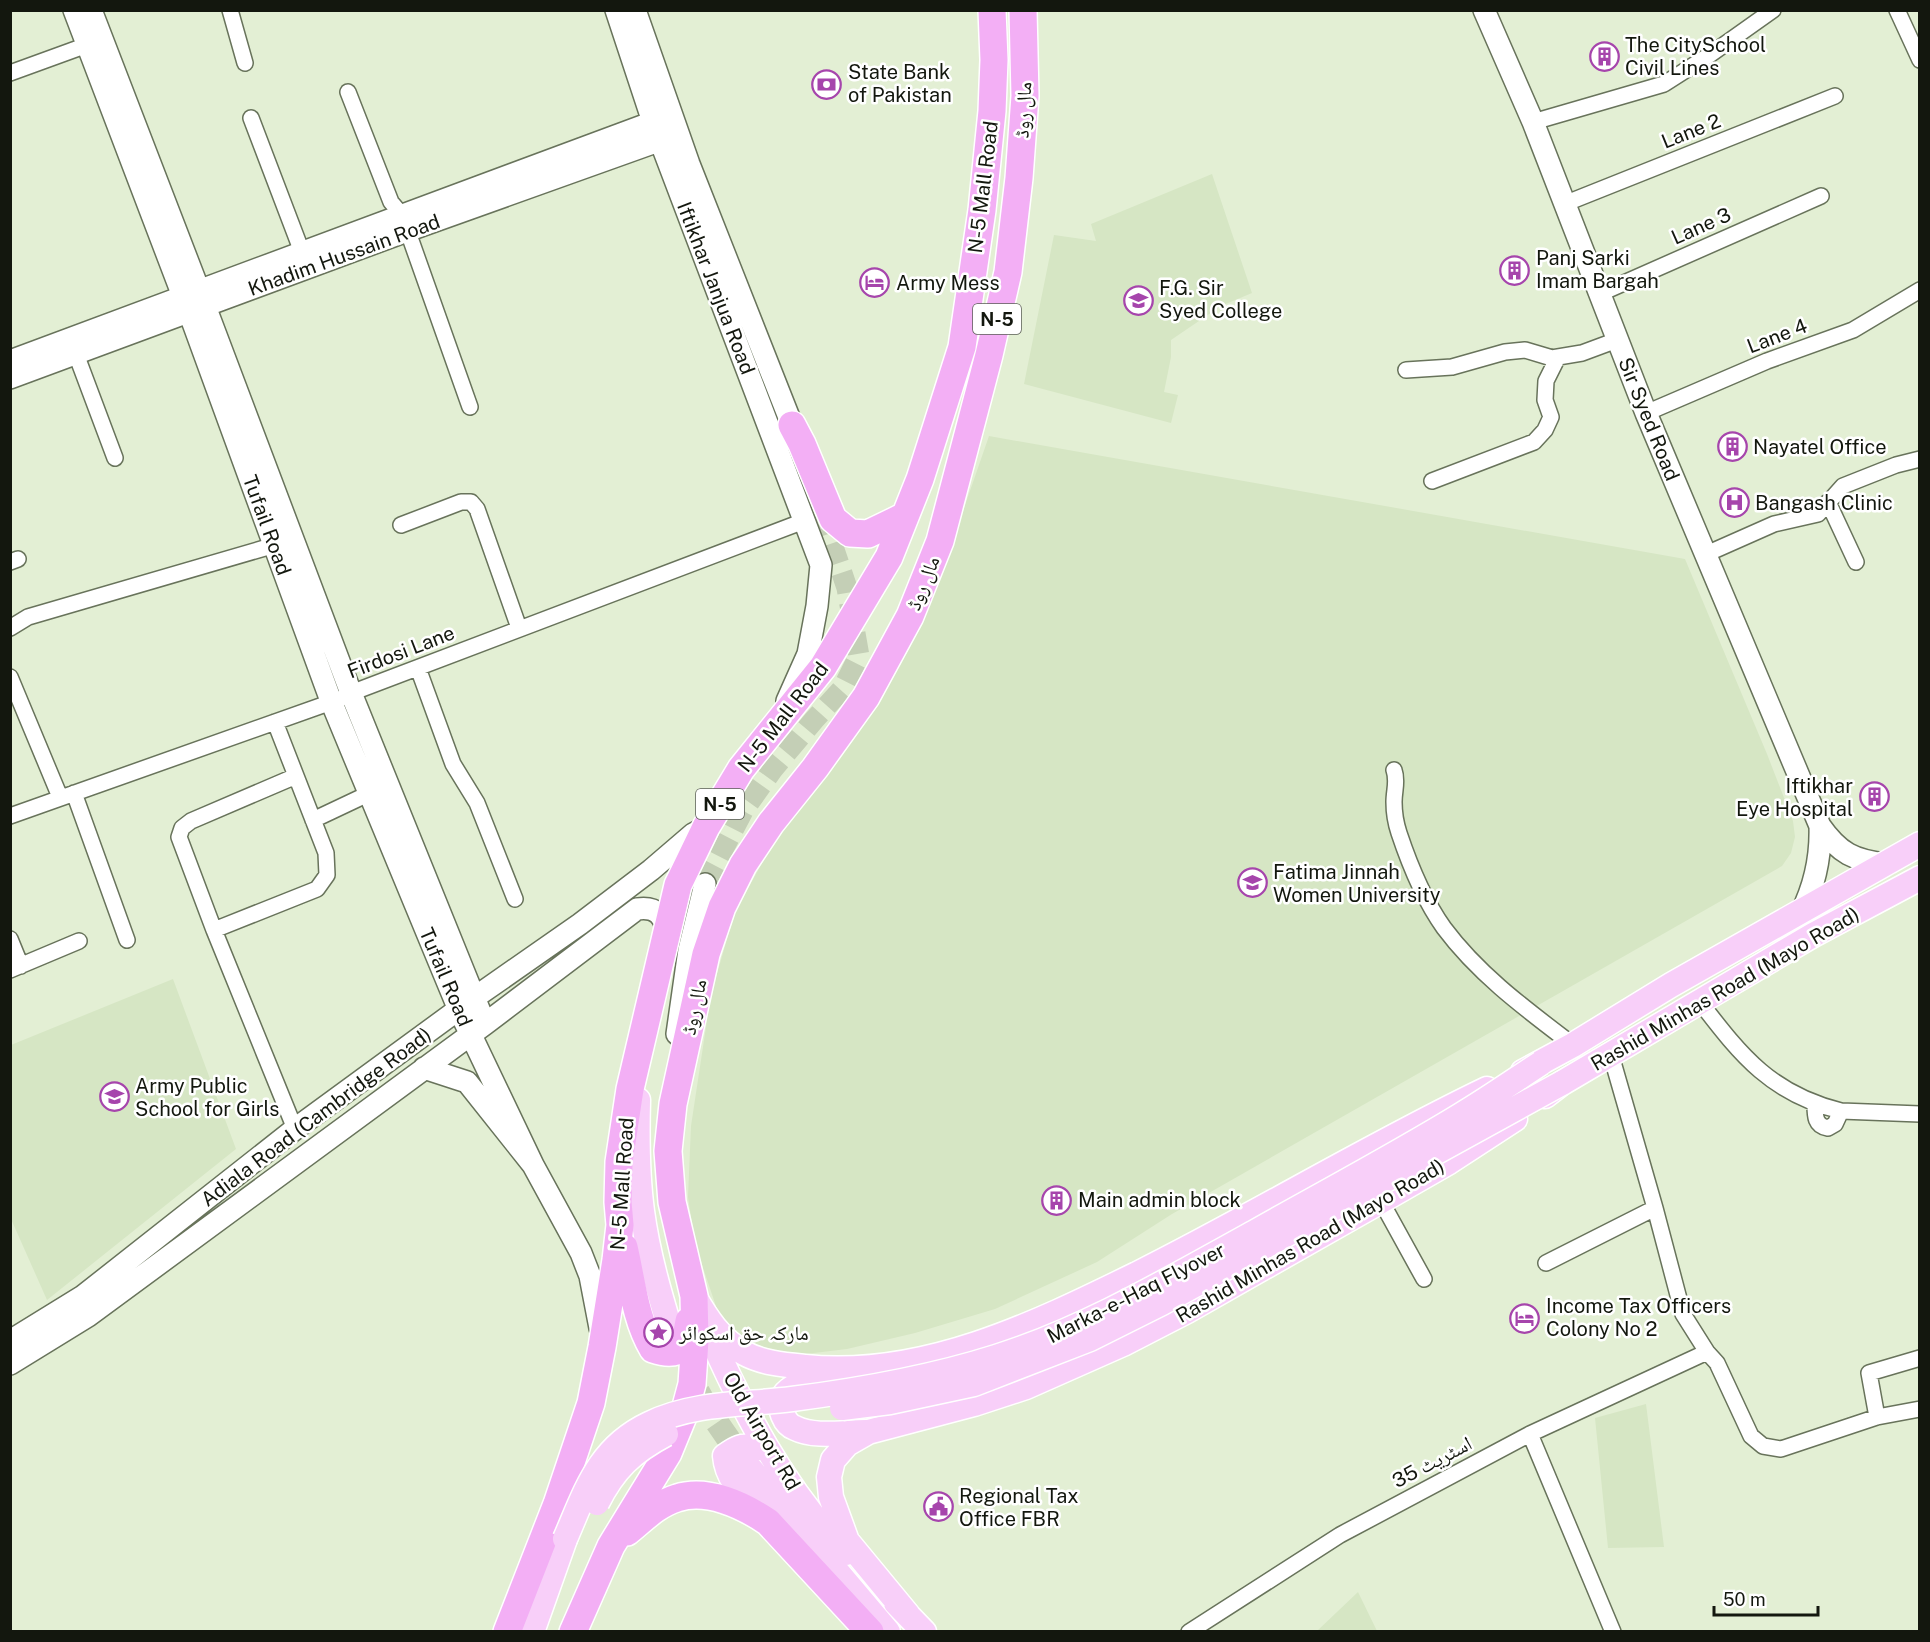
<svg xmlns="http://www.w3.org/2000/svg" width="1930" height="1642" font-family="'Public Sans','Noto Naskh Arabic',sans-serif">
	<rect width="100%" height="100%" fill="#e3efd4"/>
	<path fill="#d6e6c4" d="M1212 174 1252 293 1221 306 1171 340V357L1164 392 1178 395 1171 423 1024 384 1054 235 1096 241 1091 224Z
		M989 436 1685 559 1767 754 1793 821 1795 837 1791 853 1782 866 1172 1214 1097 1262 995 1309 915 1333 847 1349 755 1360 724 1330 695 1244 688 1197 691 1126 711 994 735 912 772 845 863 726 909 649 945 563Z
		M173 979 236 1149 47 1300 11 1219V1045Z
		M1646 1404 1664 1547 1608 1548 1595 1418Z
		M1358 1592 1377 1631H1317Z"/>
	<g fill="none" stroke-linecap="round" stroke-linejoin="round">
		<path stroke="#c4cfb6" stroke-width="21" stroke-dasharray="21 10" stroke-linecap="butt" d="M705 884 743 811 773 769 814 720 843 688 859 656 847 588 819 505"/>
		<path stroke="#c4cfb6" stroke-width="24" stroke-dasharray="24 12" stroke-linecap="butt" d="M698 1392 707 1408 743 1460"/>
		<defs>
			<path id="street" d="M230 10 245 63
				M1897 10 1920 60
				M10 73 87 45
				M348 92 391 202 402 215 470 407
				M251 118 302 252
				M1533 122 1664 84 1711 54 1773 10
				M1564 204 1835 96
				M1599 294 1821 196
				M76 354 115 458
				M1406 370 1452 367 1505 352 1525 350 1552 358 1582 353 1617 340
				M1646 413 1767 361 1853 330 1920 290
				M1432 481 1534 442 1545 430 1551 417 1545 400 1546 381 1558 357
				M1828 502 1856 562
				M401 525 461 502H471L477 509 519 628
				M1704 555 1774 524 1818 514 1843 486 1896 465 1920 459
				M10 562 18 559
				M10 628 28 617 275 545
				M418 668 453 764 477 803 515 899
				M10 677 60 797
				M275 722 326 853 327 875 317 889 214 930 179 837 182 828 191 821 296 776
				M1394 770C1398 781 1394 790 1394 802 1394 811 1396 824 1399 833 1410 866 1424 900 1444 928 1479 975 1527 1010 1573 1045
				M74 793 127 940
				M10 816 340 699 351 693 804 521
				M313 820 368 794
				M214 930 295 1129
				M10 939 21 966
				M10 970 79 941
				M1700 1002C1742 1057 1772 1094 1841 1111L1835 1124 1828 1128C1815 1126 1815 1116 1815 1104
				M1611 1055 1655 1208 1683 1314 1707 1352 1717 1363 1751 1436 1763 1446 1781 1449 1877 1417 1920 1409
				M1841 1111 1920 1114
				M1381 1201 1424 1279
				M1546 1263 1655 1208
				M1877 1417 1869 1373 1920 1358
				M1530 1434 1613 1632
				M1189 1632 1340 1535 1530 1434 1707 1352"/>
			<path id="secondary" d="M74 10 189 312 331 701 459 1010 533 1165
				M91 10 205 306 351 693 485 1024
				M616 10 653 122 821 565 817 606 808 654 787 701
				M635 10 689 164 792 425
				M1484 10 1533 122 1646 413 1820 826C1839 853 1854 861 1887 864
				M10 361 653 122
				M10 378 407 231 678 134
				M1801 913C1815 885 1821 857 1820 826
				M677 1034 689 950 705 884
				M424 1068 467 1082 533 1165 581 1253 590 1276 600 1328
				M10 1341 83 1296 295 1129 474 998 580 924 651 870 693 834 706 827
				M10 1364 88 1316 485 1024 637 909C657 906 665 916 667 935"/>
			<path id="primary" d="M1523 1072 1573 1045 1671 985 1920 844
				M1545 1096 1562 1083 1813 935 1920 878
				M638 1100C637 1137 637 1174 642 1211 648 1256 661 1299 674 1342
				M694 1296C707 1319 720 1339 744 1353 762 1363 785 1365 805 1367 923 1379 1035 1324 1137 1274 1255 1215 1368 1146 1487 1089
				M706 1326C741 1407 784 1490 846 1553
				M833 1374C814 1379 771 1386 783 1415 785 1420 789 1426 795 1428 815 1438 844 1432 866 1432
				M755 1449C742 1444 736 1448 725 1456 727 1481 746 1497 762 1515
				M743 1460 888 1632
				M896 1603 924 1632
				M908 1615 847 1541 831 1497 829 1477 833 1460 847 1444 868 1432 974 1404 1026 1387 1123 1344 1187 1311 1381 1201 1449 1162 1515 1119
				M532 1632 565 1539"/>
			<path id="highway" d="M792 425 802 444 833 519 850 533 868 534 905 516
				M624 1247C632 1281 635 1319 653 1349 682 1359 685 1346 689 1321
				M627 1532C642 1520 657 1504 677 1498 707 1488 743 1505 768 1522L870 1632
				M507 1632 557 1504 591 1403 602 1347 616 1260 620 1225 618 1202 619 1162 630 1089 678 885 706 827 741 769 823 667 889 557 920 479 962 347 982 210 992 111 994 60 992 10
				M573 1632 611 1546 668 1453 684 1414 692 1384 695 1340 694 1296 672 1202 668 1151 673 1104 706 954 722 907 743 865 771 823 815 768 866 697 910 616 940 541 989 355 1008 272 1019 178 1025 96 1023 10"/>
		</defs>
		<use href="#street" stroke="#68735b" stroke-width="18"/>
		<use href="#secondary" stroke="#68735b" stroke-width="24"/>
		<use href="#primary" stroke="#fff" stroke-width="27"/>
		<use href="#highway" stroke="#fff" stroke-width="30"/>
		<use href="#street" stroke="#fff" stroke-width="15"/>
		<use href="#secondary" stroke="#fff" stroke-width="21"/>
		<use href="#primary" stroke="#f8cff9" stroke-width="24"/>
		<use href="#highway" stroke="#f3aff5" stroke-width="27"/>
		<defs>
			<path id="primary-bridge" d="M842 1408 890 1402 974 1384 1090 1339 1162 1303 1562 1083
				M597 1503C614 1469 632 1452 666 1434
				M565 1539C586 1491 598 1448 649 1424 694 1402 744 1405 792 1399 862 1390 930 1378 996 1357 1088 1328 1171 1278 1255 1232 1324 1193 1394 1156 1461 1115 1488 1099 1515 1080 1541 1063"/>
		</defs>
		<use href="#primary-bridge" stroke="#fff" stroke-width="27" stroke-linecap="butt"/>
		<use href="#primary-bridge" stroke="#f8cff9" stroke-width="24"/>
	</g>
	<defs>
		<symbol id="building-ring" viewBox="-11 -11 22 22"><circle r="9.5" fill="#fff" stroke="#a645ac" stroke-width="1.5"/><path d="M-4-6H4V6H1V3H-1V6H-4ZM-2.5-4.3h1.7v1.8h-1.7ZM.8-4.3h1.7v1.8H.8ZM-2.5-1h1.7V.8h-1.7ZM.8-1h1.7V.8H.8Z" fill="#a645ac"/></symbol>
		<symbol id="bank-ring" viewBox="-11 -11 22 22"><circle r="9.5" fill="#fff" stroke="#a645ac" stroke-width="1.5"/><path d="M-6-4H6V4H-6ZM0-2.3a2.3 2.3 0 1 0 0 4.6a2.3 2.3 0 1 0 0-4.6Z" fill="#a645ac"/></symbol>
		<symbol id="hotel-ring" viewBox="-11 -11 22 22"><circle r="9.5" fill="#fff" stroke="#a645ac" stroke-width="1.5"/><path d="M-6-4.5h1.5V1H6V5H4.5V3h-9V5H-6ZM-4 0a1.8 1.8 0 1 1 3.6 0ZM.5 0V-2.5h3Q6-2.5 6 0Z" fill="#a645ac"/></symbol>
		<symbol id="university-ring" viewBox="-11 -11 22 22"><circle r="9.5" fill="#fff" stroke="#a645ac" stroke-width="1.5"/><path d="M0-5L7-2L0 1L-7-2ZM-4 1L0 2.5L4 1V4Q0 6-4 4Z" fill="#a645ac"/></symbol>
		<symbol id="hospital-ring" viewBox="-11 -11 22 22"><circle r="9.5" fill="#fff" stroke="#a645ac" stroke-width="1.5"/><path d="M-5-5h3v3.5h4V-5h3V5h-3V1.5h-4V5h-3Z" fill="#a645ac"/></symbol>
		<symbol id="school-ring" viewBox="-11 -11 22 22"><circle r="9.5" fill="#fff" stroke="#a645ac" stroke-width="1.5"/><path d="M0-5L7-2L0 1L-7-2ZM-4 1L0 2.5L4 1V4Q0 6-4 4Z" fill="#a645ac"/></symbol>
		<symbol id="sight-ring" viewBox="-11 -11 22 22"><circle r="9.5" fill="#fff" stroke="#a645ac" stroke-width="1.5"/><path d="M0-6L1.8-2.2L6-1.7L2.9 1.2L3.7 5.4L0 3.3L-3.7 5.4L-2.9 1.2L-6-1.7L-1.8-2.2Z" fill="#a645ac"/></symbol>
		<symbol id="civic-ring" viewBox="-11 -11 22 22"><circle r="9.5" fill="#fff" stroke="#a645ac" stroke-width="1.5"/><path d="M-.6-6.5H3V-4.5H.6V-3L4-1V1h2V6H-6V1h2V-1L-.6-3ZM-1.2 2.5V6h2.4V2.5Z" fill="#a645ac"/></symbol>
	</defs>
	<g fill-rule="evenodd">
		<use href="#building-ring" x="1588" y="40" width="33" height="33"/>
		<use href="#bank-ring" x="810" y="68" width="33" height="33"/>
		<use href="#building-ring" x="1498" y="254" width="33" height="33"/>
		<use href="#hotel-ring" x="858" y="266" width="33" height="33"/>
		<use href="#university-ring" x="1122" y="284" width="33" height="33"/>
		<use href="#building-ring" x="1716" y="430" width="33" height="33"/>
		<use href="#hospital-ring" x="1718" y="486" width="33" height="33"/>
		<use href="#building-ring" x="1858" y="780" width="33" height="33"/>
		<use href="#university-ring" x="1236" y="866" width="33" height="33"/>
		<use href="#school-ring" x="98" y="1080" width="33" height="33"/>
		<use href="#building-ring" x="1040" y="1184" width="33" height="33"/>
		<use href="#hotel-ring" x="1508" y="1302" width="33" height="33"/>
		<use href="#sight-ring" x="642" y="1316" width="33" height="33"/>
		<use href="#civic-ring" x="922" y="1490" width="33" height="33"/>
	</g>
	<g text-anchor="middle" dominant-baseline="central" stroke-width="5" stroke-linejoin="round" paint-order="stroke">
		<g fill="#fff" stroke="#5a5d56" stroke-width="1.5">
			<rect x="973" y="304" width="48" height="30" rx="4.5"/>
			<rect x="696" y="789" width="48" height="30" rx="4.5"/>
		</g>
		<g font-size="18" font-weight="bold" fill="#13170e">
			<text x="997" y="319">N-5</text>
			<text x="720" y="804">N-5</text>
		</g>
		<g font-size="20" fill="#13170e" stroke="#fff" text-anchor="start">
			<text x="1625" y="45">The CitySchool<tspan x="1625" dy="23">Civil Lines</tspan></text>
			<text x="848" y="72">State Bank<tspan x="848" dy="23">of Pakistan</tspan></text>
			<text x="1536" y="258">Panj Sarki<tspan x="1536" dy="23">Imam Bargah</tspan></text>
			<text x="896" y="283">Army Mess</text>
			<text x="1159" y="288">F.G. Sir<tspan x="1159" dy="23">Syed College</tspan></text>
			<text x="1753" y="447">Nayatel Office</text>
			<text x="1755" y="503">Bangash Clinic</text>
			<text x="1853" y="786" text-anchor="end">Iftikhar<tspan x="1853" dy="23">Eye Hospital</tspan></text>
			<text x="1273" y="872">Fatima Jinnah<tspan x="1273" dy="23">Women University</tspan></text>
			<text x="135" y="1086">Army Public<tspan x="135" dy="23">School for Girls</tspan></text>
			<text x="1078" y="1200">Main admin block</text>
			<text x="1546" y="1306">Income Tax Officers<tspan x="1546" dy="23">Colony No 2</tspan></text>
			<text x="679" y="1333">مارکہ حق اسکوائر</text>
			<text x="959" y="1496">Regional Tax<tspan x="959" dy="23">Office FBR</tspan></text>
		</g>
		<g font-size="20" fill="#13170e" stroke="#fff">
			<text transform="translate(1023 110) rotate(-87)">مال روڈ</text>
			<text transform="translate(1691 131) rotate(-22)">Lane 2</text>
			<text transform="translate(983 187) rotate(-83)">N-5 Mall Road</text>
			<text transform="translate(1701 226) rotate(-24)">Lane 3</text>
			<text transform="translate(344 255) rotate(-20)">Khadim Hussain Road</text>
			<text transform="translate(716 288) rotate(69)">Iftikhar Janjua Road</text>
			<text transform="translate(1777 336) rotate(-21)">Lane 4</text>
			<text transform="translate(1649 419) rotate(68)">Sir Syed Road</text>
			<text transform="translate(267 525) rotate(70)">Tufail Road</text>
			<text transform="translate(923 583) rotate(-68)">مال روڈ</text>
			<text transform="translate(401 652) rotate(-21)">Firdosi Lane</text>
			<text transform="translate(783 717) rotate(-52)">N-5 Mall Road</text>
			<text transform="translate(446 977) rotate(67)">Tufail Road</text>
			<text transform="translate(1725 989) rotate(-30)">Rashid Minhas Road (Mayo Road)</text>
			<text transform="translate(694 1007) rotate(-78)">مال روڈ</text>
			<text transform="translate(316 1117) rotate(-37)">Adiala Road (Cambridge Road)</text>
			<text transform="translate(622 1184) rotate(-86)">N-5 Mall Road</text>
			<text transform="translate(1310 1241) rotate(-30)">Rashid Minhas Road (Mayo Road)</text>
			<text transform="translate(1136 1293) rotate(-27)">Marka-e-Haq Flyover</text>
			<text transform="translate(762 1431) rotate(60)">Old Airport Rd</text>
			<text transform="translate(1432 1462) rotate(-28)">اسٹریٹ 35</text>
		</g>
	</g>
	<rect width="1930" height="1642" fill="none" stroke="#13170e" stroke-width="24"/>
	<path d="M1714 1606v9h104v-9" fill="none" stroke="#13170e" stroke-width="3"/>
	<text x="1723" y="1606" font-size="18" fill="#13170e" stroke="#ffffff" stroke-width="4.5" paint-order="stroke">50 m</text>
</svg>
